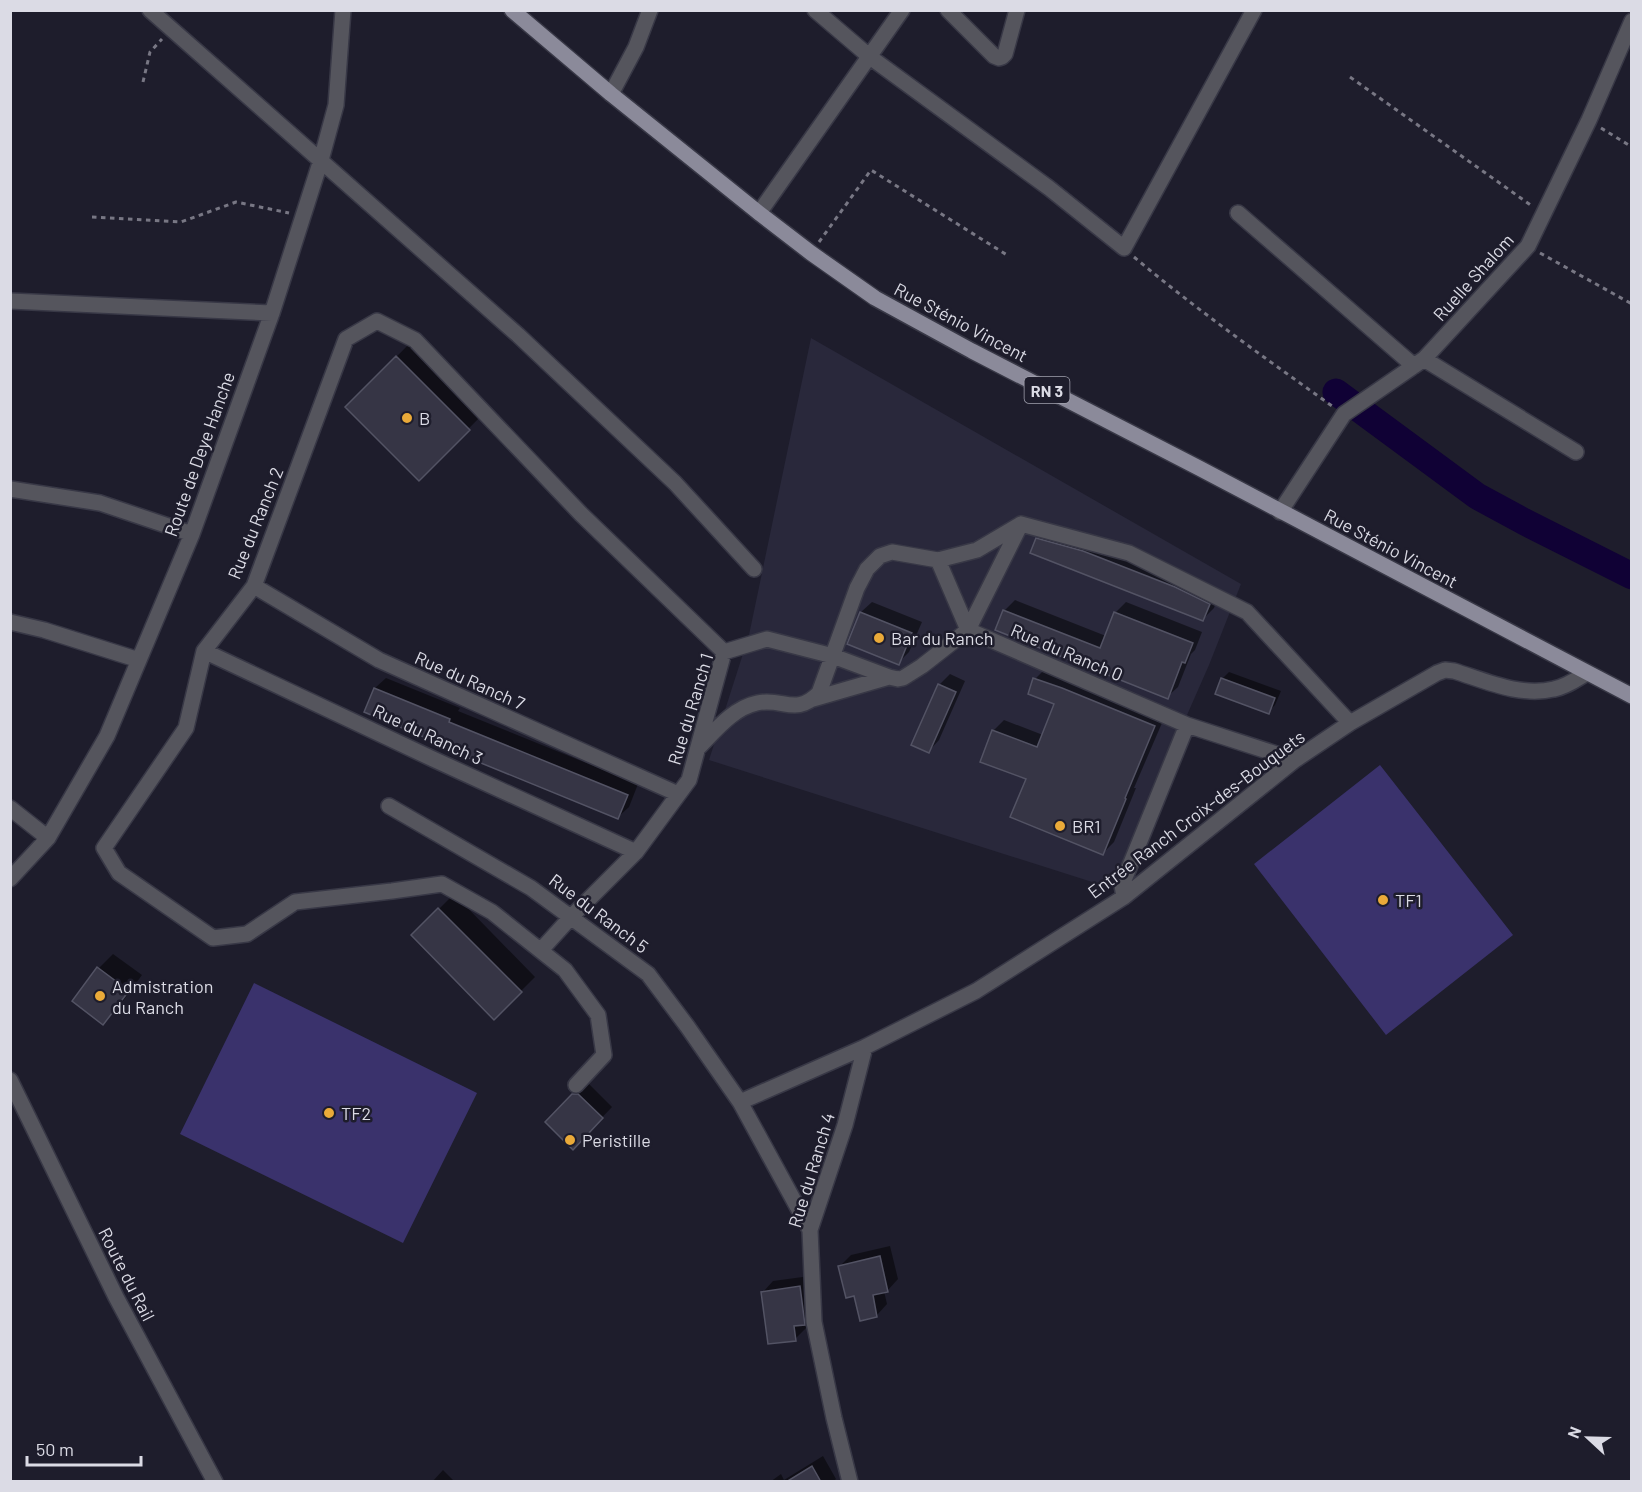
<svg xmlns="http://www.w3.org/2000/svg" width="1642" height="1492" font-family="Barlow,sans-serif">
	<rect width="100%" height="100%" fill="#1e1d2c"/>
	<path fill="#29283b" d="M811 338 1241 584 1209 665 1111 888 709 760 749 635Z"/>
	<path fill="#3a326c" d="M1380 765 1513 935 1386 1035 1254 864Z
		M254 983 477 1093 403 1243 180 1134Z"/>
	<path fill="#0007" d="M411 342 483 414 419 479 347 407Z
		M1048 528 1219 593 1214 608 1203 619 1037 539Z
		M1015 600 1106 636 1115 613 1126 602 1202 632 1195 650 1191 654 1178 687 1167 697 1004 611Z
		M872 602 922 622 909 652 898 663 849 643 861 612Z
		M1045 669 1165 716 1134 788H1136L1114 842 1103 853 1028 778 993 731 1004 720 1043 735 1056 703 1035 679Z
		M1229 672 1281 691 1275 705 1268 712 1222 679Z
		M950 674 965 681 939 740 929 751 939 685Z
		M386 678 460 708 458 711 638 784 629 807 618 817 457 749 375 688Z
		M454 894 535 977 494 1018 413 935Z
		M113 954 142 975 118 1008 103 1023 99 968Z
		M584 1084H589L612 1107 573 1148 547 1122Z
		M890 1246 898 1279 888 1290 884 1291 887 1304 877 1315 855 1295 840 1266 851 1255Z
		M810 1276 815 1313 805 1322 806 1328 795 1339 763 1292 773 1281Z
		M823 1456 836 1479 833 1482H770L781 1474 784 1480Z
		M443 1470 455 1482H432Z"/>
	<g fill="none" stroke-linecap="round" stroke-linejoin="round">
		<path stroke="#100135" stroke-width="27" d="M1336 392 1477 496 1523 521 1632 576"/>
	</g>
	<path fill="#363545" stroke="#535364" stroke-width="1.5" d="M396 356 470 430 419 481 345 407Z
		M1036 538 1083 551 1175 587 1210 604 1203 621 1030 553Z
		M1003 610 1100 648 1114 612 1193 643 1185 663 1182 662 1168 699 995 630Z
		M860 612 912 633 899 665 847 644Z
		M1033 678 1062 688 1155 726 1125 798 1126 799 1103 855 1010 817 1026 779 980 762 992 730 1037 747 1054 704 1028 694Z
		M1221 678 1275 698 1269 714 1215 694Z
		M938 684 956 692 929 753 911 745Z
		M374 688 450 719 449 722 628 795 618 819 454 752 455 750 364 712Z
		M438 908 522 992 494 1020 411 935Z
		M97 967 129 991 103 1025 72 1001Z
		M572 1094H578L603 1118 573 1150 545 1122Z
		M880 1256 888 1292 873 1295 877 1317 860 1321 854 1296 846 1298 838 1266Z
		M800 1286 805 1325 794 1326 796 1341 768 1344 761 1292Z
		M812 1466 821 1482H786Z"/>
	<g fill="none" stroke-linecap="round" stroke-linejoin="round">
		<defs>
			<path id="minor" d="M150 10 518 335 675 483 754 569
				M815 10 870 57 1049 188 1124 248 1254 10
				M948 10 994 56 999 58 1002 57 1005 54 1017 10
				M611 94 636 47 650 10
				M759 213 902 10
				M1238 213 1414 366
				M10 301 272 313
				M1424 359 1576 452
				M10 489 100 503 192 534
				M1280 512 1344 414 1424 359 1528 246 1589 120 1632 21
				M254 586 379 660 678 794
				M10 622 44 630 139 660
				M204 651 433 759 636 852
				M813 699 889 677
				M698 748C715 731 733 708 757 703 783 697 795 717 819 693L857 588 867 569 880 556 892 552 938 560 977 550 1021 524
				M1295 760 1187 725 968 630 1021 524 1129 553 1247 612 1350 723
				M389 806 531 888 648 974 687 1026 740 1102 810 1230
				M10 808 48 838
				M10 879 48 838 107 736 192 534 272 313 321 160 336 105 343 10
				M1124 897 1122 885 1187 725
				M541 950 571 917 636 852 689 780 724 652 767 639 833 656 889 677 898 679 903 678 922 666 968 630 938 560
				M10 1080 116 1297 215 1482
				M576 1085 604 1055 598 1015 565 970 492 912 442 884 392 891 295 902 247 934 213 938 119 873 104 848 186 728 204 651 254 586 346 339 377 321 415 340 581 514 724 652
				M740 1102 865 1047 976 991 1124 897 1295 760 1350 723 1437 673 1445 670 1454 671C1486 681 1520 697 1554 689 1566 687 1577 679 1587 673
				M850 1482 834 1418 814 1322 810 1230 845 1125 865 1047"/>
			<path id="major" d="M512 10 611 94 759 213 811 253 875 298 972 351 1199 468 1632 696"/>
		</defs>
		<use href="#minor" stroke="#383846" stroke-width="18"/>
		<use href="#major" stroke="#383846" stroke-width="18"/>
		<path stroke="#787784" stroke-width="3" stroke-dasharray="4.5 4.5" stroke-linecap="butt" d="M1350 77 1532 206
			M143 82 150 52 162 39
			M1601 128 1632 147
			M92 217 181 222 236 202 289 213
			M819 242 871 170 1007 255
			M1540 253 1632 304
			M1134 257C1197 310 1265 358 1332 406"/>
		<use href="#minor" stroke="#55555d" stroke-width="15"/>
		<use href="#major" stroke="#8b8a9a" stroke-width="15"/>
	</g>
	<g fill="#eaaa39" stroke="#1e1d2c" stroke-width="2">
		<circle cx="407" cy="418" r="6"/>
		<circle cx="879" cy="638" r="6"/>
		<circle cx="1060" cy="826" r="6"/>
		<circle cx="1383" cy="900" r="6"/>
		<circle cx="100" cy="996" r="6"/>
		<circle cx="329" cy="1113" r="6"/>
		<circle cx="570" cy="1140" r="6"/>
	</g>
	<g text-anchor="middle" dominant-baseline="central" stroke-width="5" stroke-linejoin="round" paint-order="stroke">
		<rect fill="#1e1d2c" stroke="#a2a2ae" stroke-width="1.5" x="1024.5" y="377" width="45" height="26" rx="4.5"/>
		<g font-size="16" font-weight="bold" fill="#dbdbe5">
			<text x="1047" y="390">RN 3</text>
		</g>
		<g font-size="18" fill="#dbdbe5" stroke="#1e1d2c">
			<text transform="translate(1473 277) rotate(-48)">Ruelle Shalom</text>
			<text transform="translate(961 322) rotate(28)">Rue Sténio Vincent</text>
			<text transform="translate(199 454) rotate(-70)">Route de Deye Hanche</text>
			<text transform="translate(255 523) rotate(-68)">Rue du Ranch 2</text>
			<text transform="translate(1391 548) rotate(28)">Rue Sténio Vincent</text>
			<text transform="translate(1067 652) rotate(23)">Rue du Ranch 0</text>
			<text transform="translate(470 680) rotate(24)">Rue du Ranch 7</text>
			<text transform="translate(690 709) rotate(-73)">Rue du Ranch 1</text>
			<text transform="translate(428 734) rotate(25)">Rue du Ranch 3</text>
			<text transform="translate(1196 814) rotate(-37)">Entrée Ranch Croix-des-Bouquets</text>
			<text transform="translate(599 913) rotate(37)">Rue du Ranch 5</text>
			<text transform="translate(811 1170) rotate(-73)">Rue du Ranch 4</text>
			<text transform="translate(127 1274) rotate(63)">Route du Rail</text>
		</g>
		<g font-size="18" fill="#dbdbe5" stroke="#1e1d2c" text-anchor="start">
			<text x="419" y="418">B</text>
			<text x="891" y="638">Bar du Ranch</text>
			<text x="1072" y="826">BR1</text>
			<text x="1395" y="900">TF1</text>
			<text x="112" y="986">Admistration<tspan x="112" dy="21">du Ranch</tspan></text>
			<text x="341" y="1113">TF2</text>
			<text x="582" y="1140">Peristille</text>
		</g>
	</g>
	<rect width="1642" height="1492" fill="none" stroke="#dbdbe5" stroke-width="24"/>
	<g transform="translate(1588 1438) rotate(292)" stroke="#1e1d2c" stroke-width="4.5" paint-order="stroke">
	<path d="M0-4.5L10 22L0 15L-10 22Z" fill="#dbdbe5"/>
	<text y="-9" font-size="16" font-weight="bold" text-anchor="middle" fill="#dbdbe5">N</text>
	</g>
	<path d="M27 1456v9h114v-9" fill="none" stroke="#dbdbe5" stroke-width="3"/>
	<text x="36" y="1456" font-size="18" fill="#dbdbe5" stroke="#1e1d2c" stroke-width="4.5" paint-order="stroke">50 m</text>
</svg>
